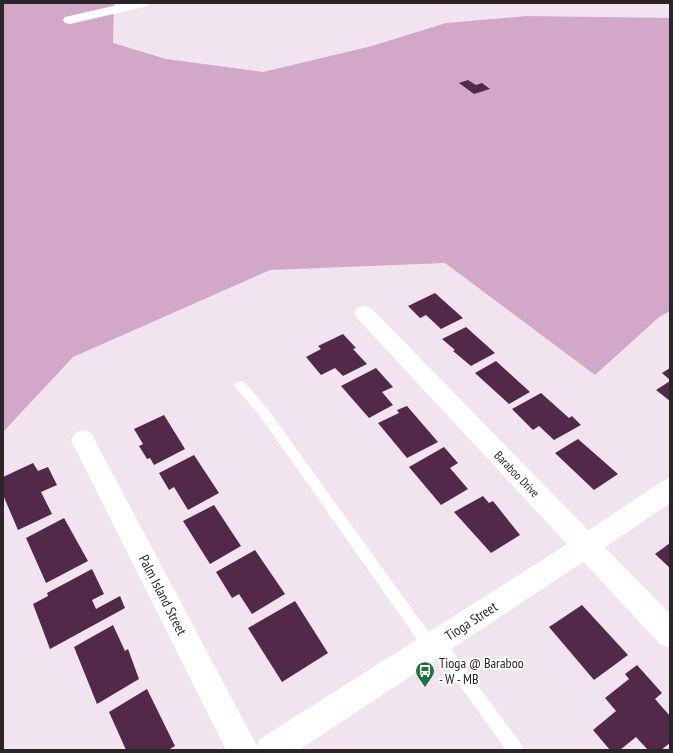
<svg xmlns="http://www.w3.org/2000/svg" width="673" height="753" font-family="'PT Sans Narrow',sans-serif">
	<rect width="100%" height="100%" fill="#f1e4ee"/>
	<path fill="#d2a7c7" d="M3 3H114L113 43 166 59 263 72 372 46 446 23 527 16 670 18V311L659 317 595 375 445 263 270 270 73 357 3 432Z"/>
	<path fill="#53294a" d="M468 80 476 85 482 83 490 89 474 94 459 83Z
		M435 293 463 318 441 329 426 315 420 318 408 306Z
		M466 327 495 353 471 366 453 351 455 350 442 339Z
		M343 334 356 348 353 349 367 364 343 376 335 368 321 375 306 357 321 349 318 346Z
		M496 361 530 392 509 404 475 373Z
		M376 368 393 387 382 392 393 405 369 418 341 386Z
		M670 368V380L662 373Z
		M670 381V401L656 390Z
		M541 393 569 418 572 416 581 425 554 440 539 426 533 430 512 409Z
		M407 406 438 442 407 458 378 423 399 413 397 410Z
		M164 415 185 449 154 465 150 458 147 459 139 446 143 444 134 429Z
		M578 439 618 474 594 490 555 453Z
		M444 447 458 463 450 468 468 489 441 505 409 467Z
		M194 455 219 493 188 510 174 487 169 490 159 473Z
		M33 463 38 471 48 467 57 485 41 492 52 514 18 530 3 495V477Z
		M483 496 489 503 493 501 520 535 491 553 454 512Z
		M214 505 241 546 210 564 183 521Z
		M64 518 88 561 46 583 26 538Z
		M670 543V568L655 554Z
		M255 550 285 594 252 614 239 594 232 598 216 572Z
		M92 569 104 594 92 600 96 609 120 596 125 608 50 649 33 604 48 596 47 593Z
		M295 601 328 653 282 682 248 628Z
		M582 605 628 655 594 680 549 627Z
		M113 625 125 651 128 649 139 679 97 704 74 647Z
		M637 665 662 693 655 699 670 716V743L661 750H648L636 737 620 750H610L593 730 616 711 605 698 629 679 625 674Z
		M147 689 175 746 168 750H126L109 712Z"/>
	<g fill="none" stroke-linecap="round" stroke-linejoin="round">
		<path fill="#fff" fill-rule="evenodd" d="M240 381 244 382 266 407 432 637 437 635 442 637 521 744 523 750H506L436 652 431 654 426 652 258 413 236 388 234 385 236 382Z"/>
		<path fill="#fff" fill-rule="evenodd" d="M126 3H149L148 6 70 24 65 23 63 20 65 17Z
			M364 306 371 308 670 614V648L660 644 357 318 354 313 357 308Z
			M83 430 91 433 259 750H226L71 440 75 433Z"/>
		<path fill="#fff" fill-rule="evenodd" d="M670 478V503L595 554 299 750H255L260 739 577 538 661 482Z"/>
	</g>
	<defs>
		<symbol id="bus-pin" viewBox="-11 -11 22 30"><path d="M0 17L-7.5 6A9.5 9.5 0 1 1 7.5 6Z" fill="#1e7447" stroke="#fff"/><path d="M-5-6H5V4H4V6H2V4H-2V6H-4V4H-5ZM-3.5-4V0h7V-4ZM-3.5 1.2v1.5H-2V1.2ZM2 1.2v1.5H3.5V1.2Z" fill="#fff"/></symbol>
	</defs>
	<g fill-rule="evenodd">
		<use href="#bus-pin" x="414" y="660" width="22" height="30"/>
	</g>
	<g text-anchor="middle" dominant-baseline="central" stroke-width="4" stroke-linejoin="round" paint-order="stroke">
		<g font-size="12" fill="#2a2529" stroke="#fff">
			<text transform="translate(517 474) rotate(46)">Baraboo Drive</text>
		</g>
		<g font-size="14" fill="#2a2529" stroke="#fff">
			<text transform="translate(163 595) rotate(63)">Palm Island Street</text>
			<text transform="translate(471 621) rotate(-33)">Tioga Street</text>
		</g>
		<g font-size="14" fill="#2a2529" stroke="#fff" text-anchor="start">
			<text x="439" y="663">Tioga @ Baraboo<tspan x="439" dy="16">- W - MB</tspan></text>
		</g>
	</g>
	<rect width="673" height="753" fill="none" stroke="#2a2529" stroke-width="8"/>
</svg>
